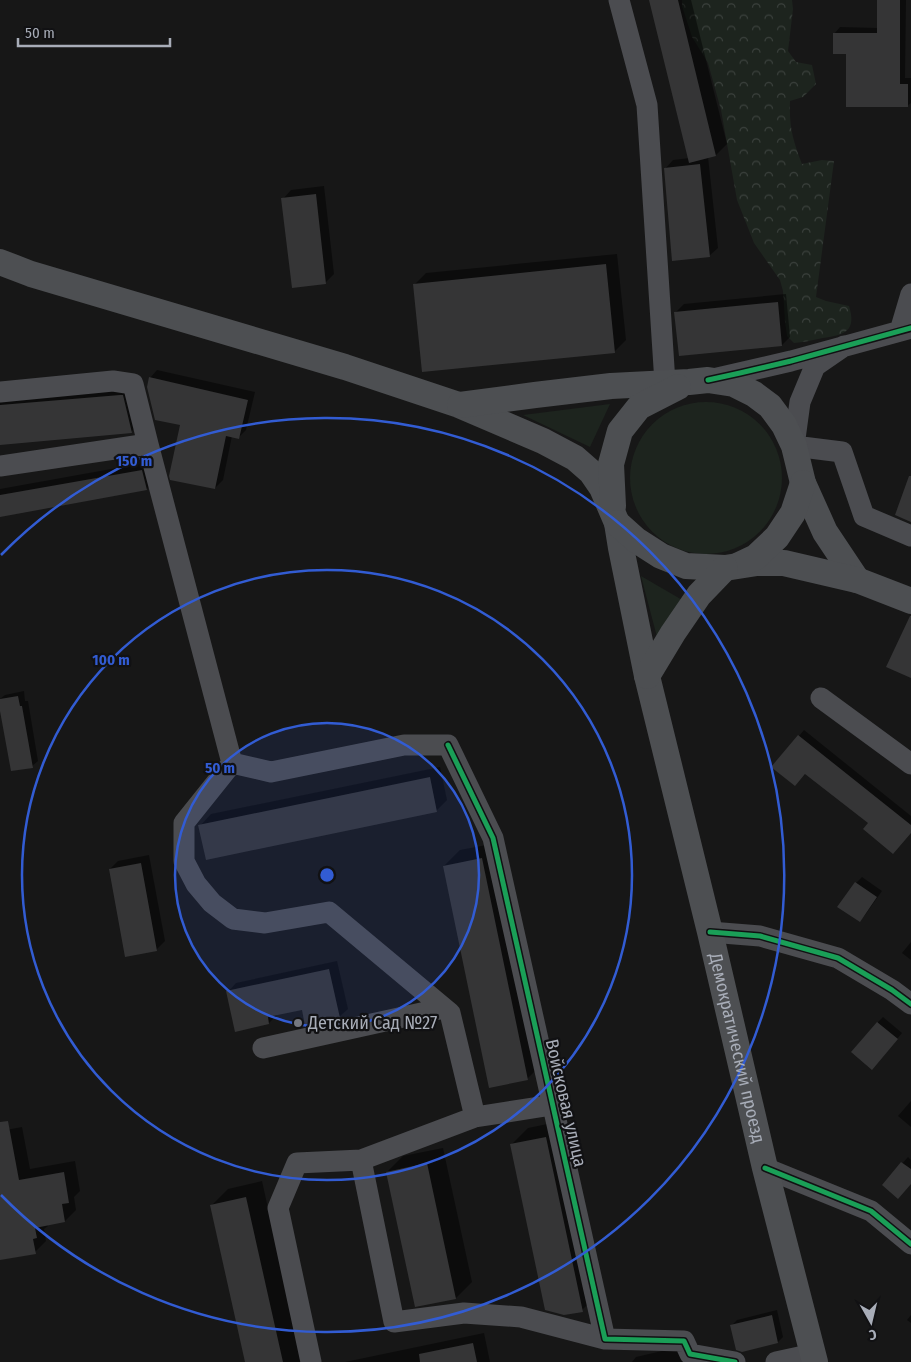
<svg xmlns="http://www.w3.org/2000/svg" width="911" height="1362" font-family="'Fira Sans Condensed',sans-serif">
	<defs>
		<pattern id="forest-crowns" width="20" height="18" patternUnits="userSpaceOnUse" patternTransform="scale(1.25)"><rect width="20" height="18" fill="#1d241e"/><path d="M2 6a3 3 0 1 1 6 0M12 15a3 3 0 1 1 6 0" fill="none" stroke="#3b413d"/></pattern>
	</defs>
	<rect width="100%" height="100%" fill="#171717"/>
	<path fill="#1d241e" d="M630 478a76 76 0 1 1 152 0a76 76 0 1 1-152 0Z
		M610 404 590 447 523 415Z
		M641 576 684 601 658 641Z"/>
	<path fill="url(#forest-crowns)" d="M682 0H792L793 9 788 51 796 62 812 65 816 84 803 97 790 101C789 128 793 140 802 164L822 160 834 161 816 297 826 301 849 306C858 335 840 335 818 339 810 341 803 342 794 343L787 336 785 322 783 291 780 280 754 243 737 200 721 110 708 63 692 37 682 6Z"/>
	<path fill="#0007" d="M650 0H691L727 144 716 155 708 157 718 248 709 256 665 169 673 160 690 158Z
		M879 0H906L905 78H911V103L907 106 847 53 834 34 840 27 878 28Z
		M324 186 334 274 326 282 293 286 283 199 291 190Z
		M617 254 626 340 615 351 415 284 426 273Z
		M786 294 790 337 782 345 676 312 684 304Z
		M157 370 255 392 246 430 239 437 232 436 223 480 215 488 181 424 150 378Z
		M131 384 143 420 132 431 0 443V396Z
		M150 462 155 481 147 489 0 516V489Z
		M24 691 25 701H28L38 761 32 766 0 703V699L5 695Z
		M804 730 911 816V832L869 823 806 773 795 785 799 736Z
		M440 767 447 800 436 811 200 826 211 814Z
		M497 843 543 1063 527 1079 444 866 460 850Z
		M149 855 165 941 156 950 110 869 118 861Z
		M862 877 882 891 865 915 859 921 839 906 856 883Z
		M911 942V960L902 953Z
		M337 961 348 1009 339 1017 303 1008 277 1015 269 1023 228 992 236 983Z
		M883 1017 902 1033 878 1062V1022Z
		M911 1101V1127L898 1116Z
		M562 1121 598 1294 582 1310 512 1144 528 1128Z
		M22 1127 30 1169 75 1161 80 1191 74 1197 76 1210 65 1221 47 1224 48 1226 44 1229 46 1241 35 1252 0 1259V1131Z
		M443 1148 472 1282 456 1298 387 1172 403 1156Z
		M908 1157 911 1160V1183L883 1185Z
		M262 1181 302 1362H247L212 1205 228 1189Z
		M777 1310 783 1337 778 1342 732 1325 737 1320Z
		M911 1315V1323L907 1320Z
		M484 1333 490 1362H344H345Z
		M675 1348H679L683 1362H632L636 1357Z"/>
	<path fill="#353536" d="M649 0H678L716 156 689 163Z
		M877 0H900V84H908V107H846V54H833V33H877Z
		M700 164 710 257 672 261 664 168Z
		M316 194 326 284 292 288 281 198Z
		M606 264 615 353 422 372 413 284Z
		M778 302 782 346 679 356 674 312Z
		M149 377 248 400 239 439 226 436 215 489 170 480 169 476 180 425 155 420 147 387Z
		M120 395H123L132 433 0 445V405Z
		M142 470 147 490 0 517V495Z
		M909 476H911V522L895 515Z
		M910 616H911V678L886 667Z
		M18 696 20 706H22L33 768 11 771 0 711V699Z
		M798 735 911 825V833L893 854 863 829 868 823 805 774 795 786 771 767Z
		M430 777 437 812 206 860 198 825Z
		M482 858 528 1080 489 1088 443 866Z
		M141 863 157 951 125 957 109 869Z
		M855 882 877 897 860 922 837 907Z
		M329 969 340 1018 305 1026 302 1010 268 1017 269 1024 235 1032 226 991Z
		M877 1022 898 1039 872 1070 851 1052Z
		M8 1121 19 1180 64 1172 69 1203 62 1204 65 1222 35 1228 37 1238 33 1239 36 1254 0 1260V1122Z
		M546 1137 583 1312 564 1315 545 1310 510 1144Z
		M901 1162 911 1169V1184L898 1199 882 1185Z
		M427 1163 456 1299 415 1307 386 1172Z
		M246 1197 283 1362H245L210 1205Z
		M772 1315 778 1343 742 1352 736 1350 730 1325Z
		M473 1343 477 1362H420L419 1354Z"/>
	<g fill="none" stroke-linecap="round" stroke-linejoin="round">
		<path stroke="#4b4c50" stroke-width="21" d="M619 0 647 105 665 383
			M900 331 911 294
			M844 346 815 366 800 402 794 446 842 452 864 516 911 536
			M713 379 791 361 911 328
			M0 392 113 381 133 384 148 444 232 763 271 772 404 745H448L493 838 605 1339 684 1341 690 1354 735 1362
			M0 466 148 444
			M821 698 911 764
			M232 763 184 823V861L196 884 212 903 233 919 265 923 329 912 450 1013 475 1117 361 1160 394 1322 464 1313 521 1317 605 1339
			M710 932 760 936 838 958 892 990 911 1004
			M263 1048 444 1008
			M475 1117 552 1105
			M765 1168 871 1211 911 1244
			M311 1362 278 1208 297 1163 361 1160
			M776 1362 813 1354"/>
		<g stroke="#4d4f52" stroke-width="26">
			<path id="s1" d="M0 262 31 274 345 367 459 405 543 441 575 458 591 472 602 488 617 523 621 548 647 676 710 932 765 1168 815 1362"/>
			<path d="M460 405 535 395 611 386 689 382 708 380 734 384 754 394 770 406 784 425 794 446 803 483 825 532 857 580"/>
			<path d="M613 506 611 464 620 431 639 407 678 387"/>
			<path d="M617 523 636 540 661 556 686 566 725 568 757 563H784L857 580 911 601"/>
			<path d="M739 565 756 557 777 537 793 513 803 483"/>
			<path d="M647 676 673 633 699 595 725 568"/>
		</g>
		<defs>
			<path id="cycleway" d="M708 380 740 373 791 361 911 328
				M448 745 493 838 605 1339 684 1341 690 1354 735 1362
				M710 932 760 936 838 958 892 990 911 1004
				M765 1168 871 1211 911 1244"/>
		</defs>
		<use href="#cycleway" stroke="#111113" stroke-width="8"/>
		<use href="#cycleway" stroke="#1a9f57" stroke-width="5"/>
	</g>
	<circle cx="327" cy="875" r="152" fill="#325cd3" fill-opacity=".12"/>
	<g fill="none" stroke="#325cd3" stroke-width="2.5">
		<circle cx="327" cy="875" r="152"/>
		<circle cx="327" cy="875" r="305"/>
		<path d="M1 555A457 457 0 1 1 1 1195"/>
	</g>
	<circle fill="#757880" stroke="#111113" stroke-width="2" cx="298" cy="1023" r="5"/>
	<g text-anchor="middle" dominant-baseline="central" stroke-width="4.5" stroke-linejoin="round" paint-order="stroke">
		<g font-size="18" fill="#a8adb8" stroke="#111113" text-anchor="start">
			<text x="308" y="1023">Детский Сад №27</text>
		</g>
		<g font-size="18" fill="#a8adb8" stroke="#111113">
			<text stroke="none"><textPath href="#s1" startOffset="1226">Демократический проезд</textPath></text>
			<text transform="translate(566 1103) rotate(77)">Войсковая улица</text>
		</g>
	</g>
	<circle cx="327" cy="875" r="8" fill="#325cd3" stroke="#111113" stroke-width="2.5"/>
	<g font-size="15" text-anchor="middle" font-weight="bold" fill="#325cd3" stroke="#111113" stroke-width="4.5" stroke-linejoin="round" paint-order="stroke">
		<text x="134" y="466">150 m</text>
		<text x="111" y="665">100 m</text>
		<text x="220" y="773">50 m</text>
	</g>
	<g transform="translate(871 1322) rotate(172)" stroke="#111113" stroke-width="4" paint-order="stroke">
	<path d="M0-4L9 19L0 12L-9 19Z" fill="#a8adb8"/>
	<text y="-8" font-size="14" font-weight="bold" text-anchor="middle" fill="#a8adb8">С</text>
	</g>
	<path d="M18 38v8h152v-8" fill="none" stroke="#a8adb8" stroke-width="2.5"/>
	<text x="25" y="38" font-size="15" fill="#a8adb8" stroke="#111113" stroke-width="4" paint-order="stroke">50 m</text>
</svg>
